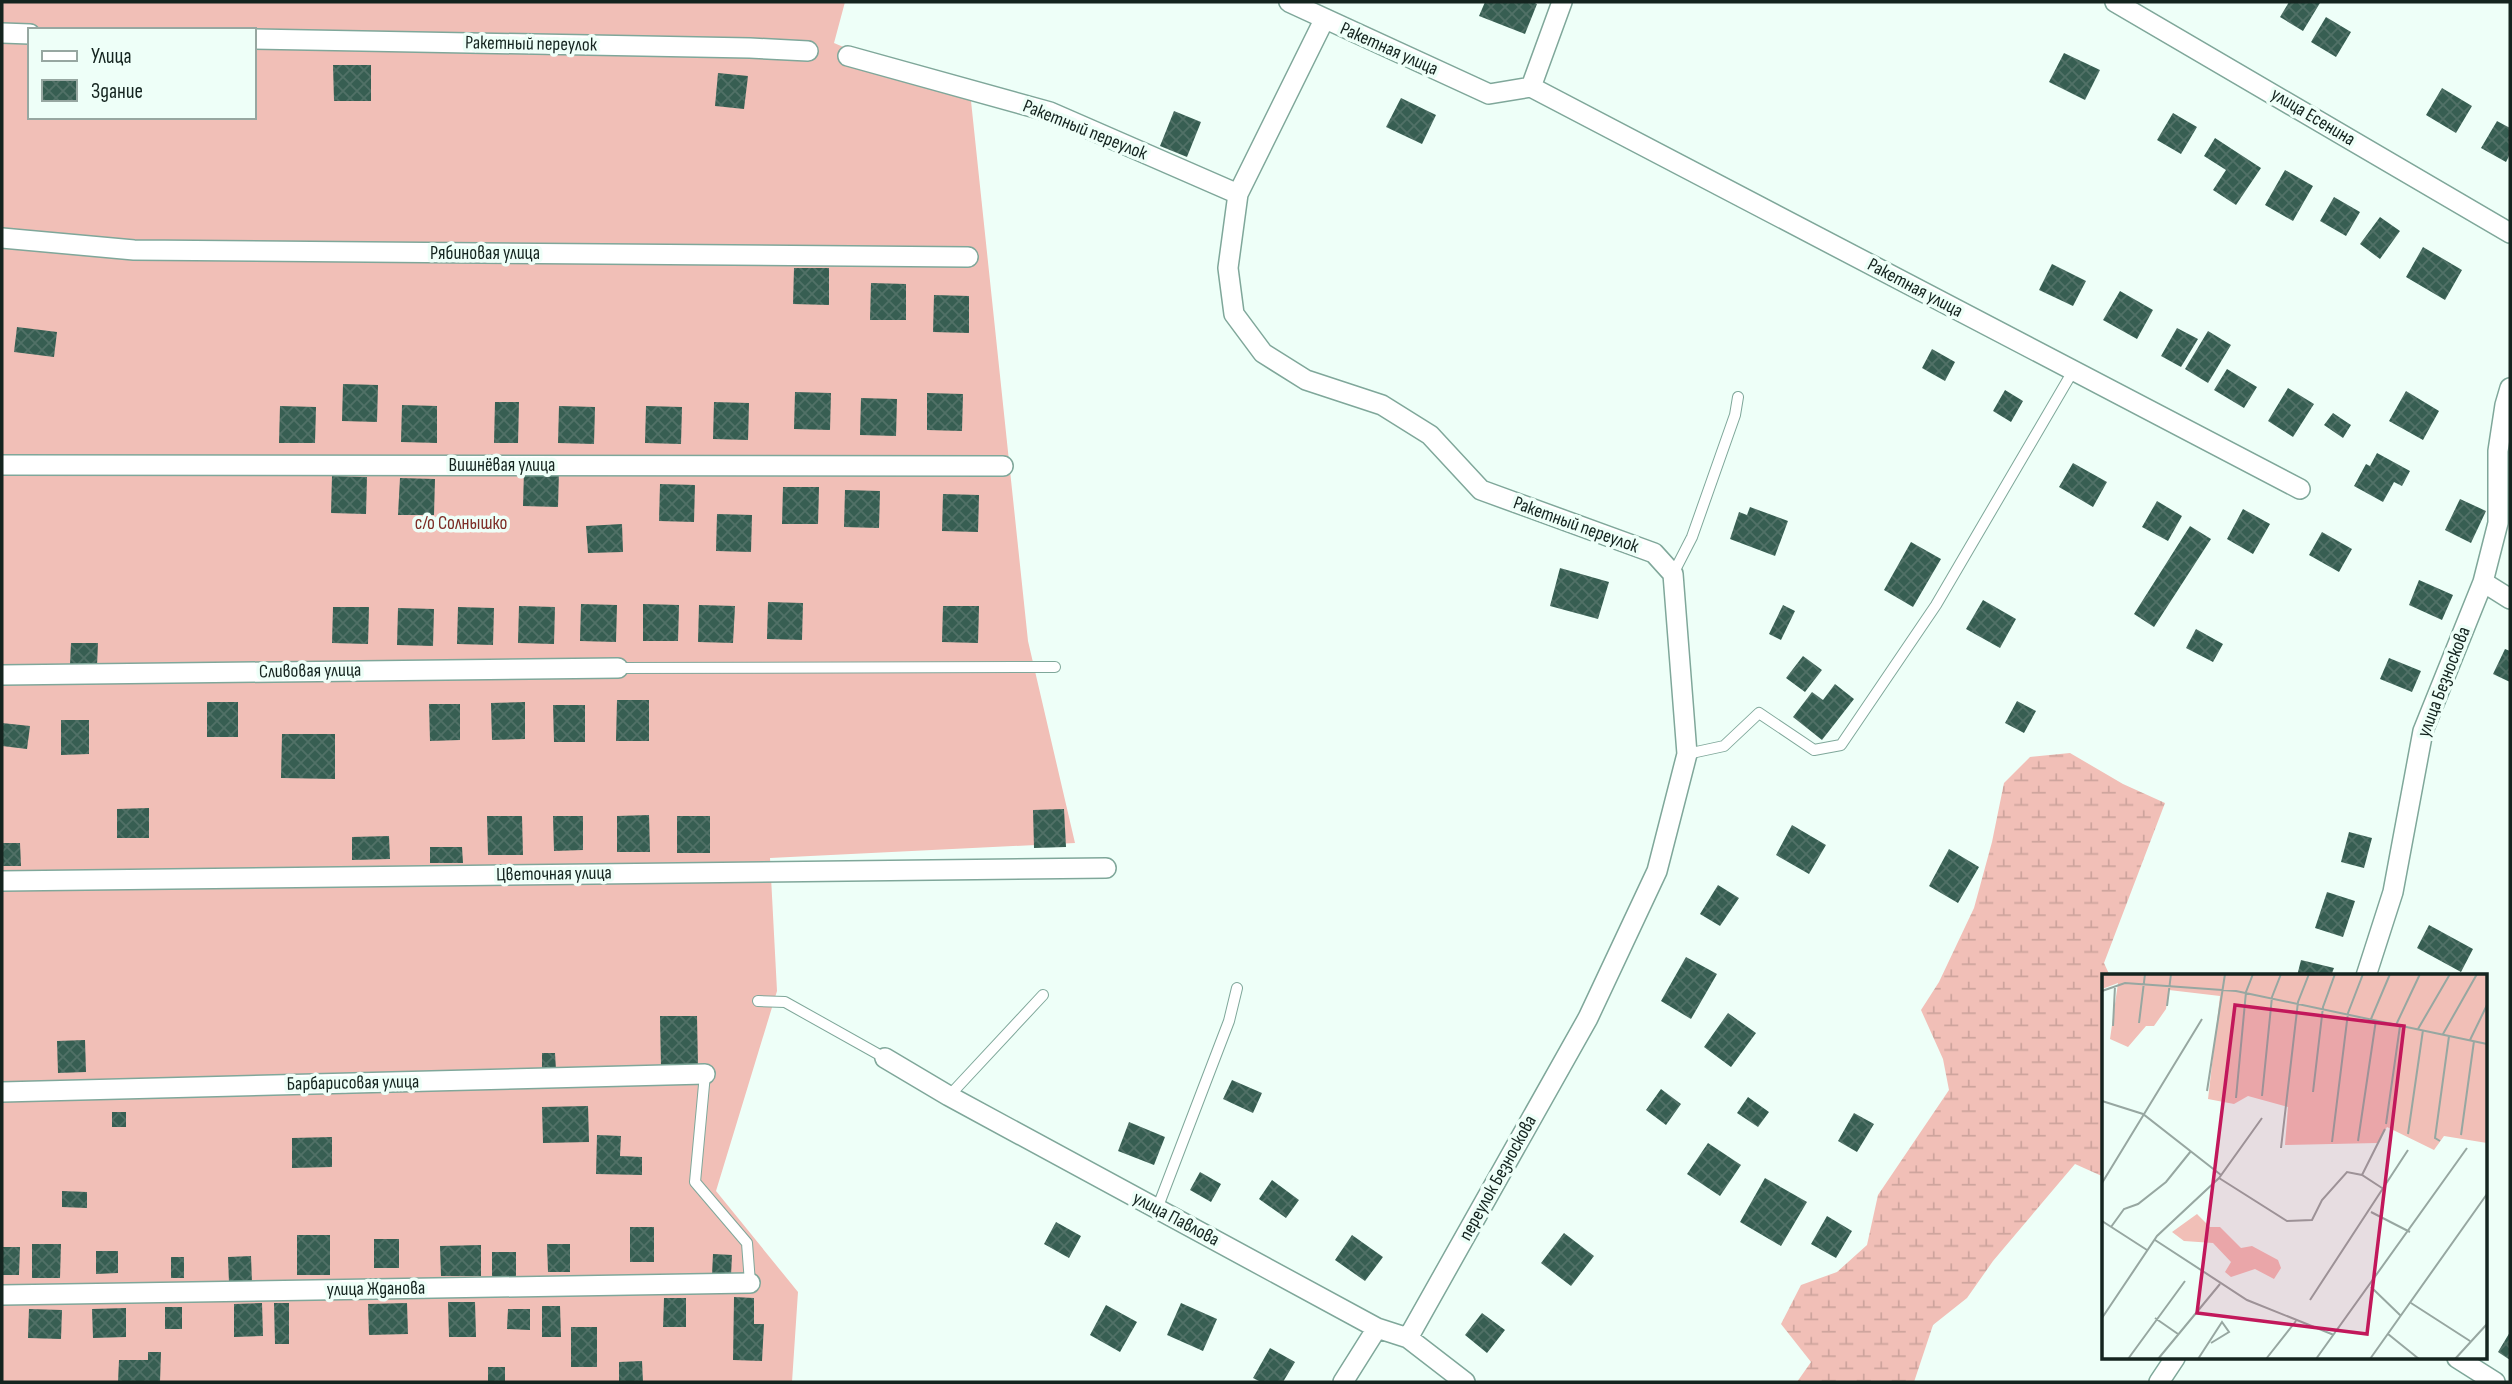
<svg xmlns="http://www.w3.org/2000/svg" width="2512" height="1384" font-family="'Sofia Sans Condensed',sans-serif">
	<defs>
		<pattern id="wetland-marsh" width="20" height="14" patternUnits="userSpaceOnUse" patternTransform="scale(1.75)"><rect width="20" height="14" fill="#f1bfb7"/><path d="M1 5h8M5 5V1M11 12h8M15 12V8" fill="none" stroke="#cea49d"/></pattern>
		<pattern id="building-cross-hatch" width="8" height="8" patternUnits="userSpaceOnUse" patternTransform="scale(1.75)"><rect width="8" height="8" fill="#375e52"/><path d="M0 0l8 8M0 8l8-8" fill="none" stroke="#517167"/></pattern>
	</defs>
	<rect width="100%" height="100%" fill="#eefff8"/>
	<path fill="url(#wetland-marsh)" d="M2070 753 2123 784 2165 803 2104 963 2110 976H2104V1177L2075 1164 1993 1261 1967 1298 1933 1325 1914 1382H1797L1811 1362 1781 1324 1801 1285 1837 1272 1867 1245 1878 1195 1949 1090 1943 1059 1921 1010 1939 982 1974 908 1992 842 2004 783 2030 757Z"/>
	<path fill="#f1bfb7" fill-rule="evenodd" d="M2 2H845L834 43 971 101 1028 641 1075 843 770 858 777 991 716 1191 798 1292 792 1382H2ZM30 30H254V117H30Z"/>
	<path fill="url(#building-cross-hatch)" d="M1485 2H1533L1537 4 1525 34 1479 16Z
		M2289 2 2320 3 2303 31 2280 17Z
		M2326 17 2351 32 2336 57 2311 42Z
		M2064 53 2100 70 2085 100 2049 82Z
		M333 65H371V101H334Z
		M718 73 748 76 744 109 715 106Z
		M2442 88 2472 106 2456 133 2426 115Z
		M1401 98 1436 115 1422 144 1386 127Z
		M1174 111 1201 122 1187 157 1160 146Z
		M2173 113 2197 127 2181 154 2157 140Z
		M2497 121 2510 128V154L2506 162 2481 148Z
		M2215 138 2261 168 2236 205 2213 190 2226 170 2204 156Z
		M2285 170 2313 186 2293 221 2265 205Z
		M2334 197 2360 212 2346 236 2320 221Z
		M2380 217 2400 231 2380 259 2360 244Z
		M2423 247 2462 270 2445 300 2406 277Z
		M2052 264 2086 281 2073 306 2039 290Z
		M794 268H829V305L793 304Z
		M871 283 906 284V320H870Z
		M2120 291 2153 310 2137 339 2103 320Z
		M934 295 969 296V333L933 332Z
		M17 327 57 332 54 357 14 352Z
		M2177 328 2198 339 2181 367 2161 356Z
		M2208 331 2231 345 2208 383 2185 369Z
		M1932 349 1955 362 1945 381 1922 368Z
		M2227 369 2257 387 2244 408 2214 390Z
		M343 384 378 385 377 422 342 421Z
		M2288 388 2314 404 2293 437 2268 421Z
		M2005 390 2023 401 2011 422 1993 411Z
		M2406 391 2439 411 2423 440 2389 421Z
		M795 392 831 393 830 430 794 429Z
		M927 393 963 394 962 431 927 430Z
		M861 398 897 399 896 436 860 435Z
		M495 402H519L518 443H494Z
		M714 402 749 403 748 440 713 439Z
		M402 405 437 406V443L401 442Z
		M280 406 316 407 315 443H279Z
		M559 406 595 407 594 444 558 443Z
		M646 406 682 407 681 444 645 443Z
		M2333 413 2351 425 2343 438 2324 425Z
		M2377 453 2410 471 2402 486 2394 482 2383 502 2354 486 2366 464 2370 466Z
		M2073 463 2107 482 2093 507 2059 487Z
		M524 470H559L558 507 523 506Z
		M332 476 367 477 366 514 331 513Z
		M400 478 435 479 434 515H398Z
		M660 484 695 485 694 522 659 521Z
		M783 487H819L818 524H782Z
		M845 490 880 491 879 528 844 527Z
		M943 494 979 495 978 532 942 531Z
		M2460 499 2486 511 2471 543 2445 530Z
		M2157 501 2182 516 2168 541 2142 527Z
		M1750 507 1788 521 1775 556 1730 539 1739 512 1747 515Z
		M2243 509 2270 524 2253 554 2227 539Z
		M717 514 752 515 751 552 716 551Z
		M622 524 623 552 588 553 586 526Z
		M2190 526 2211 539 2154 627 2134 614Z
		M2322 532 2352 549 2339 572 2309 555Z
		M1911 542 1941 559 1913 607 1884 590Z
		M1560 568 1609 582 1598 619 1550 606Z
		M2419 580 2453 595 2442 620 2409 605Z
		M1983 600 2016 619 2000 648 1966 629Z
		M768 602 803 603 802 640 767 639Z
		M581 604 617 605 616 642 580 641Z
		M643 604 679 605 678 641H643Z
		M699 605 735 606 733 643 698 642Z
		M1783 605 1795 611 1781 640 1769 634Z
		M519 606 555 607 554 644 518 643Z
		M943 606H979L978 643 942 642Z
		M333 607H369L368 644 332 643Z
		M458 607 494 608 493 645 457 644Z
		M398 608 434 609 433 646 397 645Z
		M2196 629 2223 644 2213 662 2186 648Z
		M71 643H98L97 666 70 665Z
		M2505 649 2510 651V682L2493 674Z
		M1803 656 1822 670 1805 692 1786 678Z
		M2389 658 2421 671 2412 692 2380 679Z
		M1835 684 1854 699 1822 740 1793 717 1812 692 1823 700Z
		M617 700H649V741H616Z
		M2017 701 2036 711 2024 733 2005 723Z
		M207 702H238V737H207Z
		M525 702V739L492 740 491 703Z
		M429 704H460V740L430 741Z
		M553 705H585V742H554Z
		M61 720H89V754L61 755Z
		M2 723 30 726 27 749 2 746Z
		M282 734H335V779L281 778Z
		M149 808V838H117V809Z
		M1064 809 1066 847 1034 848 1033 810Z
		M649 815 650 852H617V816Z
		M487 816H522L523 855H488Z
		M553 816H583V850L554 851Z
		M677 816H710V853H677Z
		M1792 825 1826 845 1809 874 1776 855Z
		M2349 832 2372 838 2364 868 2341 862Z
		M389 836 390 859 352 860V837Z
		M2 843H20L21 866H2Z
		M430 847H462L463 863H430Z
		M1949 849 1979 867 1958 903 1929 886Z
		M1718 885 1739 898 1720 926 1700 914Z
		M2327 892 2355 901 2343 937 2315 928Z
		M2429 925 2473 949 2461 972 2417 948Z
		M1686 957 1717 974 1691 1019 1661 1001Z
		M2301 960 2334 968 2331 976H2297Z
		M1728 1013 1756 1033 1731 1067 1704 1047Z
		M660 1016H697L698 1067 661 1068Z
		M85 1040 86 1072 58 1073 57 1041Z
		M542 1053H555L556 1070 542 1071Z
		M1232 1080 1262 1093 1253 1113 1223 1099Z
		M1661 1089 1681 1104 1666 1125 1646 1110Z
		M1748 1097 1769 1112 1758 1127 1737 1113Z
		M588 1106 589 1142 543 1143 542 1107Z
		M112 1112H126V1127H112Z
		M1854 1113 1874 1124 1857 1152 1838 1141Z
		M1129 1122 1165 1137 1154 1165 1118 1151Z
		M597 1135 621 1136 620 1156 642 1157V1175L596 1174Z
		M332 1137V1167L292 1168V1138Z
		M1708 1143 1741 1165 1720 1196 1687 1174Z
		M1200 1172 1221 1184 1211 1202 1190 1190Z
		M1765 1178 1807 1202 1781 1246 1740 1222Z
		M1272 1180 1299 1200 1286 1218 1259 1199Z
		M62 1191 87 1192V1208L62 1207Z
		M1827 1216 1852 1231 1836 1258 1811 1244Z
		M1056 1222 1081 1236 1069 1258 1044 1244Z
		M630 1227H654V1262H630Z
		M1564 1233 1594 1256 1571 1286 1541 1263Z
		M297 1235H330V1275H297Z
		M1352 1235 1383 1257 1365 1281 1335 1260Z
		M374 1239H399V1268H374Z
		M32 1244H61L60 1278H32Z
		M547 1244H570V1272H548Z
		M481 1245V1276H441L440 1246Z
		M2 1247H20L19 1275H2Z
		M96 1251H118V1273L96 1274Z
		M492 1252H516V1276H492Z
		M713 1254 732 1255 731 1276 712 1275Z
		M251 1256 252 1283H229L228 1257Z
		M171 1257H184V1278H171Z
		M734 1297 754 1298V1324H764L762 1361 733 1360Z
		M664 1298H686V1327H663Z
		M448 1302H475L476 1337H449Z
		M262 1303 263 1336 234 1337V1304Z
		M274 1303H289V1344H275Z
		M407 1303 408 1334 369 1335 368 1304Z
		M1181 1303 1217 1319 1203 1351 1167 1335Z
		M1106 1305 1137 1322 1120 1352 1090 1335Z
		M542 1306H560L561 1337H542Z
		M165 1307H182V1329H165Z
		M126 1308V1337L93 1338 92 1309Z
		M29 1309 62 1310 61 1339 28 1338Z
		M508 1309H530V1330L507 1329Z
		M1482 1313 1505 1330 1487 1353 1465 1335Z
		M571 1327H597V1367H571Z
		M2510 1332V1360L2498 1352Z
		M1270 1348 1295 1362 1283 1382H1261L1253 1378Z
		M148 1352H161L160 1382H118L119 1360H148Z
		M642 1361 643 1382H619V1362Z
		M488 1367H505V1382H488Z"/>
	<g fill="none" stroke-linecap="round" stroke-linejoin="round">
		<defs>
			<path id="service" d="M1673 574 1692 537 1735 415 1738 397
				M618 668 1055 667
				M1687 754 1724 746 1759 713 1814 750 1841 745 1936 605 2073 371
				M758 1001 785 1002 885 1058
				M705 1074 695 1182 747 1243 750 1283
				M949 1096 1043 995
				M1157 1209 1229 1021 1237 988"/>
			<path id="minor" d="M1289 2 1489 94 1531 87 2300 489
				M2115 2 2510 233
				M1324 20 1238 194 1228 268 1234 314 1263 353 1306 380 1382 405 1430 435 1481 490 1654 553 1673 574 1687 754 1657 871 1588 1018 1408 1338
				M2 33 30 34
				M254 39 750 48 808 51
				M848 56 1050 112 1238 194
				M1531 87 1562 2
				M2 238 134 250 968 257
				M2 465 1003 466
				M2483 582 2510 599
				M2 675 618 668
				M2 881 1106 868
				M2366 976 2393 892 2423 731 2483 582 2498 523V451L2505 405 2510 388
				M885 1058 949 1096 1377 1328 1408 1338 1465 1382
				M2 1092 705 1074
				M2 1295 750 1283
				M2457 1358 2495 1382
				M1343 1382 1377 1328
				M2159 1382 2175 1358"/>
		</defs>
		<use href="#service" stroke="#7fa79a" stroke-width="12"/>
		<use href="#minor" stroke="#7fa79a" stroke-width="22"/>
		<use href="#service" stroke="#fff" stroke-width="10"/>
		<use href="#minor" stroke="#fff" stroke-width="19"/>
	</g>
	<g text-anchor="middle" dominant-baseline="central" stroke-width="7" stroke-linejoin="round" paint-order="stroke">
		<g font-size="19" fill="#14241f" stroke="#eefff8">
			<text transform="translate(531 44) rotate(1)">Ракетный переулок</text>
			<text transform="translate(1389 49) rotate(24)">Ракетная улица</text>
			<text transform="translate(2313 117) rotate(31)">улица Есенина</text>
			<text transform="translate(1085 130) rotate(22)">Ракетный переулок</text>
			<text x="485" y="253">Рябиновая улица</text>
			<text transform="translate(1915 288) rotate(28)">Ракетная улица</text>
			<text x="502" y="465">Вишнёвая улица</text>
			<text transform="translate(1576 525) rotate(20)">Ракетный переулок</text>
			<text transform="translate(310 671) rotate(-1)">Сливовая улица</text>
			<text transform="translate(2444 682) rotate(-69)">улица Безноскова</text>
			<text transform="translate(554 874) rotate(-1)">Цветочная улица</text>
			<text transform="translate(353 1083) rotate(-1)">Барбарисовая улица</text>
			<text transform="translate(1498 1178) rotate(-61)">переулок Безноскова</text>
			<text transform="translate(1176 1219) rotate(28)">улица Павлова</text>
			<text transform="translate(376 1289) rotate(-1)">улица Жданова</text>
		</g>
		<g font-size="19" fill="#7d2d26" stroke="#eefff8">
			<text x="461" y="523">с/о Солнышко</text>
		</g>
	</g>
	<g transform="translate(2102 974)">
		<rect width="385" height="385" fill="#eefff8"/>
		<path d="M95 240 108 253H118L139 274 150 272 176 286 179 294 172 305 153 295 129 303 123 298 129 288 111 269 82 267 70 258Z" fill="#f1bfb7"/>
		<path d="M0 0H385V169L342 162 332 176 285 153 275 169 183 171 186 133 146 122 132 130 106 125 118 22 67 16 64 35 52 52H44L26 73 8 65 16 9 0 15Z" fill="#f1bfb7"/>
		<path fill="none" stroke="#97a7a1" stroke-width="2" d="M0 17 23 9 134 17 385 70M65 32 69 0M269 45 288 0M37 49 43 0M294 51 318 0M11 52 13 12M316 55 348 0M341 60 375 0M368 66 385 31M105 117 123 0M211 118 221 33 233 0M160 122 170 23 179 0M134 124 144 18 151 0M0 127 41 140 119 201M284 150 298 52M306 160 321 56M359 161 372 67M256 167 274 46M338 167 333 164 347 62M230 168 246 39 261 0M179 174 196 28 207 0M260 201 283 155M117 204 185 247 210 246 220 226 245 198 260 201 280 214M0 209 100 45M269 238 308 258M0 247 45 276M9 253 22 235 36 230 64 208 89 177M53 266 145 326 232 361M269 313 299 342M208 326 306 176M309 329 368 367M0 344 55 262 117 204 160 144M53 344 76 360M286 360 317 385M26 385 83 307M56 385 118 310M96 385 120 348 127 358 109 369M164 385 194 347M214 385 365 174M268 385 385 220M353 385 385 350"/>
		<path fill="#c2185b" fill-opacity="0.15" stroke="#c2185b" stroke-width="3.5" d="M133 31 302 52 265 360 95 339Z"/>
		<rect width="385" height="385" fill="none" stroke="#14241f" stroke-width="3.5"/>
	</g>
	<rect width="2512" height="1384" fill="none" stroke="#14241f" stroke-width="7"/>
	<rect x="28" y="28" width="228" height="91" fill="#eefff8" stroke="#97a7a1" stroke-width="2"/>
	<rect x="42" y="51" width="35" height="10" fill="#ffffff" stroke="#97a7a1" stroke-width="2"/>
	<text x="91" y="63" font-size="21" fill="#14241f">Улица</text>
	<rect x="42" y="80" width="35" height="21" fill="url(#building-cross-hatch)" stroke="#97a7a1" stroke-width="2"/>
	<text x="91" y="98" font-size="21" fill="#14241f">Здание</text>
</svg>
